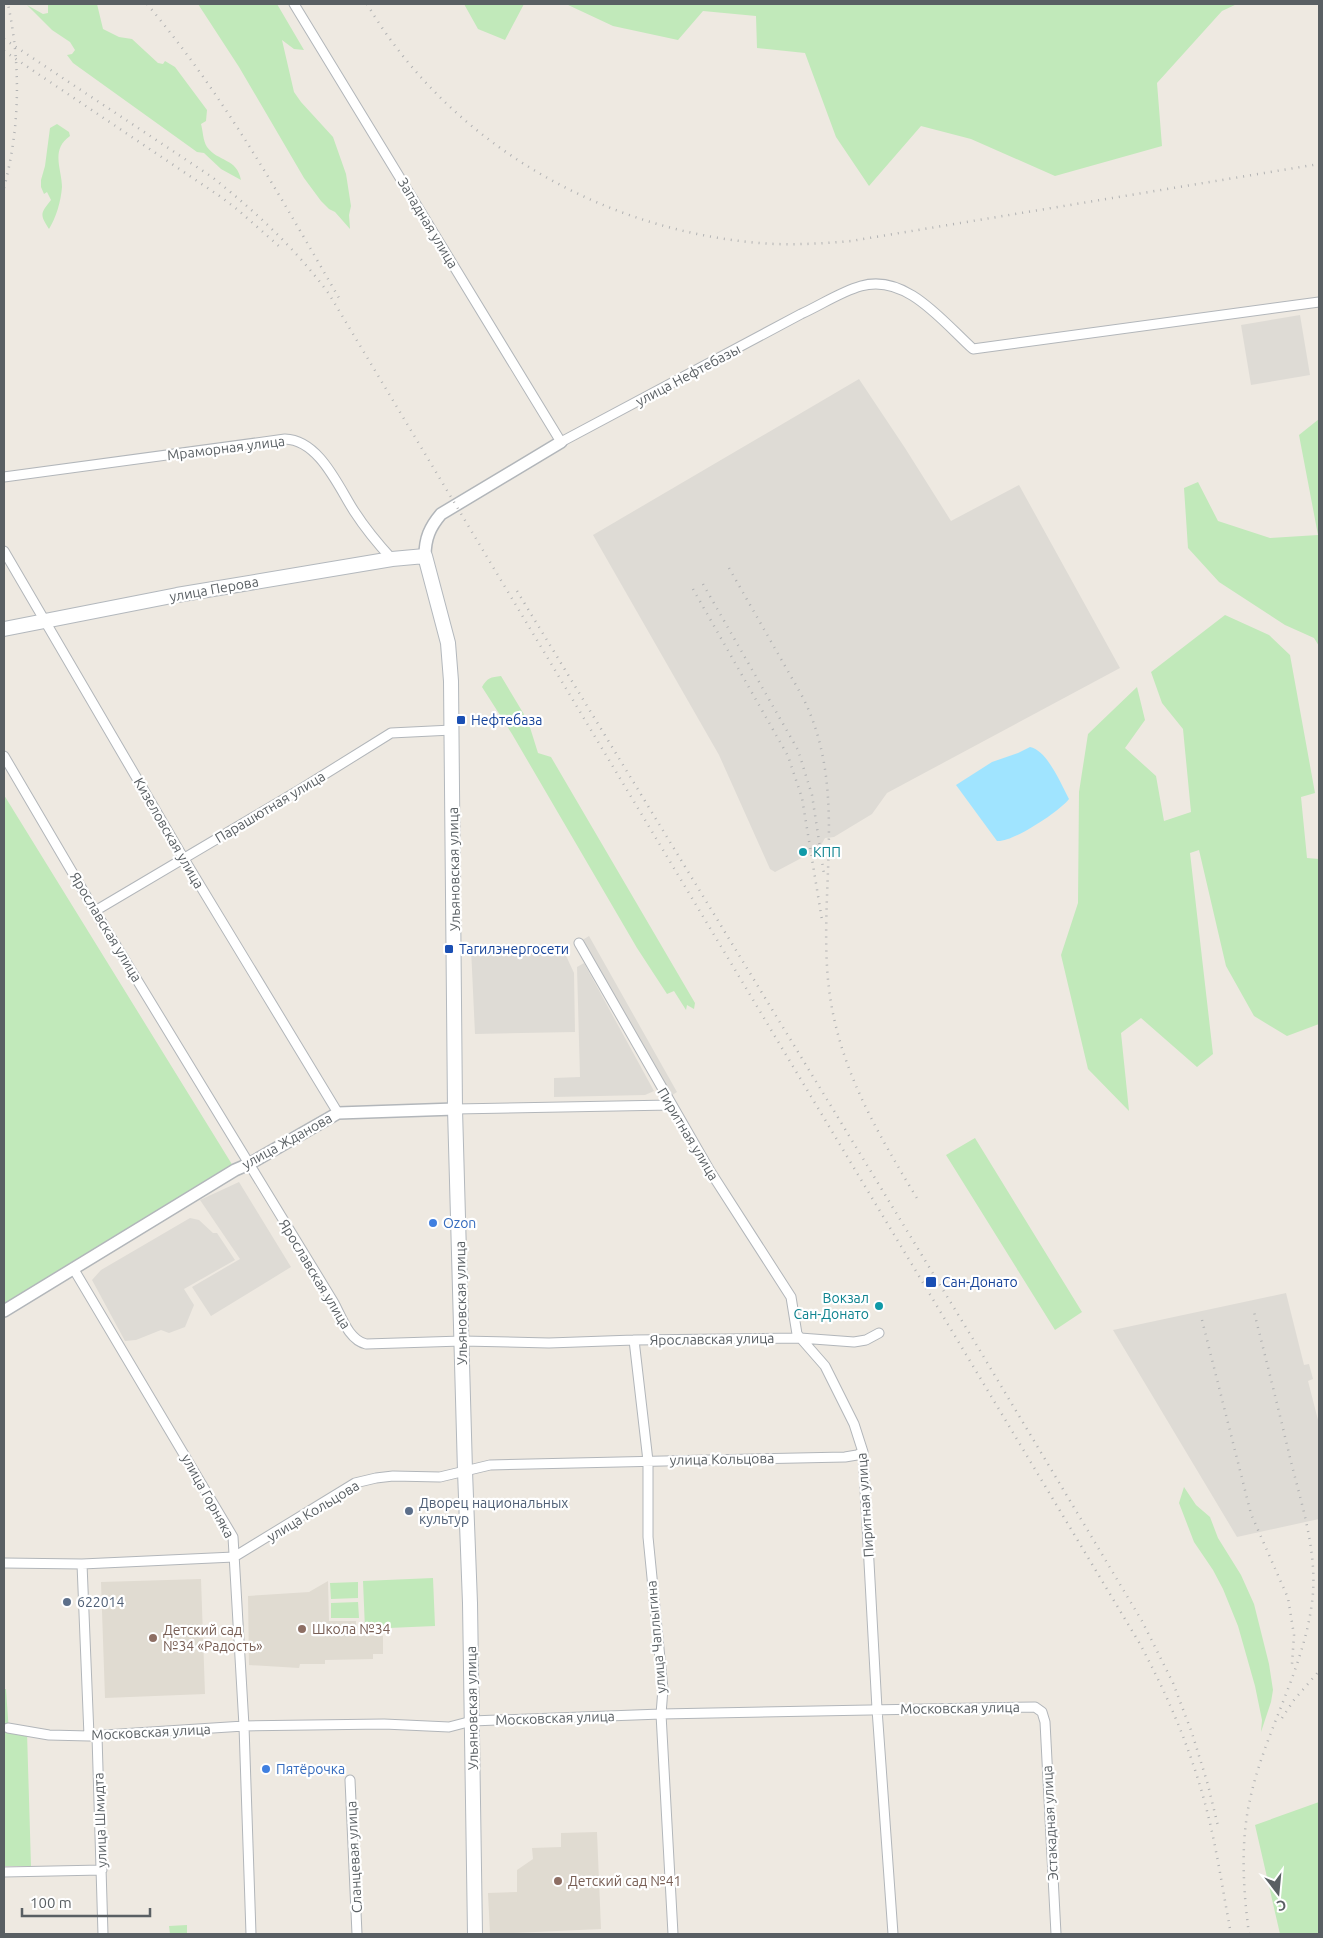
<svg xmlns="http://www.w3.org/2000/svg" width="1323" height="1938" font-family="Ubuntu,sans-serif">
	<rect width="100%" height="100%" fill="#eee9e1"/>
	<path fill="#dedbd5" d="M1300 315 1310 375 1251 385 1241 325Z
		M859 379 905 448 951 521 1019 485 1120 668 887 793 872 814 834 837 825 838 820 847 811 853 775 872 770 869 719 755 593 535Z
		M589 936 677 1092 669 1097 581 941Z
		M562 947 574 973 575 1032 475 1034 471 948Z
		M584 963 654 1091 645 1095 554 1097V1078L580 1077 577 967Z
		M239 1182 291 1267 211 1316 192 1287 240 1259 200 1200Z
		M190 1218 199 1220 213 1233H217L235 1260 184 1289 194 1305 185 1327 169 1333 161 1330 136 1340 125 1341 92 1280 101 1270Z
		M1286 1293 1304 1365 1309 1364 1313 1379 1308 1381 1319 1424V1519L1237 1537 1113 1330Z"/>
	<path fill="#e0dbd1" d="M201 1579 205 1694 105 1698 101 1582Z
		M328 1581 329 1621H356V1636H383V1654H373V1659L325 1660V1664H300L299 1668 249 1665 248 1596 309 1592Z
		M597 1832 601 1929 490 1934 488 1893 517 1892V1870L533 1859 532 1848 561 1847V1833Z"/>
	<path fill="#c1e9ba" d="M48 4H97L103 29 119 37 132 39 158 63 163 64 165 61 175 67 207 110 206 121 201 124C203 131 203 141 207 147 218 162 237 158 241 180L221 169 204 153 197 152 73 63 67 55 72 54 75 50 70 42 52 30 27 5 43 14 48 13Z
		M198 4H277L304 50 294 49 282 40 294 92 301 102 333 137 346 174 351 206 349 215 350 229 335 212 329 209 321 201 304 178 239 67Z
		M464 4H524L505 40 478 29Z
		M566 4H1237L1222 11 1157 83 1162 146 1055 176 971 139 921 126 869 186 836 137 805 53 757 48 756 16 703 11 678 40 613 26Z
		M57 124 69 132 70 136C50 150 62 169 62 187 61 201 56 218 49 229 39 214 41 213 51 200L47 192 44 194 41 187V180L45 166 50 128Z
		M1319 419V646L1314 638 1285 625 1219 582 1188 548 1184 488 1198 482 1218 521 1270 538 1318 535 1299 435Z
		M1225 615 1269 635 1290 655 1315 793 1301 797 1307 858 1319 859V1024L1287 1036 1254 1016 1226 966 1199 850 1190 853 1213 1054 1197 1067 1141 1018 1121 1033 1129 1111 1088 1069 1061 955 1078 903 1079 792 1088 734 1137 687 1145 720 1125 748 1156 776 1164 821 1191 812 1183 729 1162 703 1151 672Z
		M501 676 528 721 538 753 551 757 695 1003 694 1009 687 1005 686 1010 674 991 667 994 637 948 512 734 482 687C487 678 491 677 501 676Z
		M4 795 233 1166 4 1304Z
		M975 1138 1082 1312 1055 1330 946 1155Z
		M1184 1487 1196 1505 1210 1517 1218 1538 1241 1575 1254 1604 1269 1664 1273 1690 1271 1702 1261 1732 1262 1720 1255 1686 1238 1626 1223 1589 1213 1570 1194 1542 1179 1503Z
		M433 1578 435 1626 365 1629 363 1581Z
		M358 1582V1598L331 1599 330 1583Z
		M358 1602 359 1618H331V1603Z
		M4 1689H6L9 1733 27 1732 31 1866H4Z
		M1319 1802V1934H1280L1255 1825Z
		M187 1925V1934H170L169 1926Z"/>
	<path fill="#a0e4ff" d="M1030 747C1047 750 1061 784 1069 799 1060 811 1012 843 997 841L956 785 992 762 1018 753Z"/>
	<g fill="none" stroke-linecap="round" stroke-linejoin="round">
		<defs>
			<path id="minor" d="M294 4 561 442 801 314C821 305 840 292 861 286 906 273 943 322 973 349L1319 302
				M4 477 285 439C319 440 338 486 354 511 365 528 378 544 392 559
				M4 551 184 859 338 1113
				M4 756 95 911 334 1303C342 1318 349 1340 366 1344L462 1341 549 1343 634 1340 800 1338 854 1342 866 1340 879 1333
				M95 911 301 789 391 733 452 730
				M579 943 710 1171 791 1297 797 1334 825 1366 854 1424 863 1452 877 1709 893 1934
				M455 1109 671 1105
				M73 1268 233 1537 244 1726 251 1934
				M634 1340 648 1461V1537L663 1689 661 1714 673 1934
				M4 1563 82 1564 234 1557 355 1483 376 1478 393 1476 440 1477 490 1465 845 1457 857 1455 863 1452
				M82 1564 89 1736
				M8 1728 49 1735 89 1736 244 1726 384 1724 449 1727 472 1721 661 1714 1035 1707 1042 1712 1045 1722 1056 1934
				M97 1736 103 1934
				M350 1780 357 1934
				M4 1872 102 1870"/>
			<path id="tertiary" d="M425 556C425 538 430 527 441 514L561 442
				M4 1311 235 1170 249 1164 338 1113 455 1109"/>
			<path id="secondary" d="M4 629 177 595 392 559 425 556 448 643 451 681 455 1109 465 1471 470 1603 475 1934"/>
		</defs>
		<use href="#minor" stroke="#b2b6ba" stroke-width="11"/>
		<use href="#tertiary" stroke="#b2b6ba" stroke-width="14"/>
		<use href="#secondary" stroke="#b3b8bd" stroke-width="16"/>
		<use href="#minor" stroke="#fff" stroke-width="9"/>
		<use href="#tertiary" stroke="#fff" stroke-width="11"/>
		<use href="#secondary" stroke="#fff" stroke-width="14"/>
		<path stroke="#b1b2b3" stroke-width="2.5" stroke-dasharray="1 6" stroke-linecap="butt" d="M147 4C223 94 280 196 339 298
			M367 4C447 139 594 226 749 242 783 246 817 244 851 241L1319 164
			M4 39 212 177C256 212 296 249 329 294L1140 1644C1168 1696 1191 1750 1206 1807 1217 1849 1223 1892 1231 1934
			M4 51 221 197 238 210 280 247
			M4 188C20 127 21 66 8 4
			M729 568 801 694C850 787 817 889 829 989 839 1069 877 1132 918 1200
			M703 584 798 750 812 795 824 874
			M693 589 788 756 802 798 822 920
			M517 591 973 1339 1142 1621 1173 1683 1192 1733 1208 1785 1218 1826
			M1202 1320 1251 1514 1288 1598 1294 1635 1292 1664
			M1282 1718 1294 1700 1319 1671
			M1249 1934C1243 1888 1240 1840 1251 1795 1267 1726 1307 1664 1313 1593 1316 1549 1302 1505 1291 1462 1279 1411 1266 1359 1253 1308"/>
	</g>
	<g fill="#1a4fb4" stroke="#fff" stroke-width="2">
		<rect x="456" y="715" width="10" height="10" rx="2.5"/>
		<rect x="444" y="944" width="10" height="10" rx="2.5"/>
		<rect x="925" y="1276" width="12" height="12" rx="2.5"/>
	</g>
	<g fill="#0f9aa8" stroke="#fff" stroke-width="2">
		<circle cx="803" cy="852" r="5"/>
		<circle cx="879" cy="1306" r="5"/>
	</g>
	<g fill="#3f7fe0" stroke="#fff" stroke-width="2">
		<circle cx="433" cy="1223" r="5"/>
		<circle cx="266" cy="1769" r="5"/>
	</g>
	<g fill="#5c6f8a" stroke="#fff" stroke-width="2">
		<circle cx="409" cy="1511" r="5"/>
		<circle cx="67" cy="1602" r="5"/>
	</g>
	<g fill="#8d6e63" stroke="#fff" stroke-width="2">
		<circle cx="302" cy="1629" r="5"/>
		<circle cx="153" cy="1638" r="5"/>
		<circle cx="558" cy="1881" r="5"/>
	</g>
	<g text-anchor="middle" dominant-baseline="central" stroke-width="4.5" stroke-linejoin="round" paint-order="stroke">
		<g font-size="14" fill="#595f63" stroke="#fff">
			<text transform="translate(428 223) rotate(59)">Западная улица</text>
			<text transform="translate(688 375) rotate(-28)">улица Нефтебазы</text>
			<text transform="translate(226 448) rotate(-7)">Мраморная улица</text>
			<text transform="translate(214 589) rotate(-10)">улица Перова</text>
			<text transform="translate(270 807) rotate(-31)">Парашютная улица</text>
			<text transform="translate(169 833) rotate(60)">Кизеловская улица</text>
			<text transform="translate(454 869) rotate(-91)">Ульяновская улица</text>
			<text transform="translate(106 927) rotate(59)">Ярославская улица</text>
			<text transform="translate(688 1134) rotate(59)">Пиритная улица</text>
			<text transform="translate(287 1141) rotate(-29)">улица Жданова</text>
			<text transform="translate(315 1274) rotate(59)">Ярославская улица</text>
			<text transform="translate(461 1303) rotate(-91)">Ульяновская улица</text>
			<text transform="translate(712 1339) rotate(-1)">Ярославская улица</text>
			<text transform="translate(722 1459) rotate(-1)">улица Кольцова</text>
			<text transform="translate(208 1496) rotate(61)">улица Горняка</text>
			<text transform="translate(865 1505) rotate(-94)">Пиритная улица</text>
			<text transform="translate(313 1511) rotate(-31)">улица Кольцова</text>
			<text transform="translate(656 1637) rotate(-95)">улица Чаплыгина</text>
			<text transform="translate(472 1708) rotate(-91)">Ульяновская улица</text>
			<text transform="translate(960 1708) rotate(-1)">Московская улица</text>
			<text transform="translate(555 1718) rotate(-2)">Московская улица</text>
			<text transform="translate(151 1732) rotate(-3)">Московская улица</text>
			<text transform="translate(100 1820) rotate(-92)">улица Шмидта</text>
			<text transform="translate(1050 1823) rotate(-93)">Эстакадная улица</text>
			<text transform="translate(354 1857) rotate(-93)">Сланцевая улица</text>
		</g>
		<g font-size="14" fill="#164399" stroke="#fff" text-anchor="start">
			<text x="471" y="720">Нефтебаза</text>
			<text x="459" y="949">Тагилэнергосети</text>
			<text x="942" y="1282">Сан-Донато</text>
		</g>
		<g font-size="14" fill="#0d838f" stroke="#fff" text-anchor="start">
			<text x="813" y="852">КПП</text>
			<text x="869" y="1298" text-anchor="end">Вокзал<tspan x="869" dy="16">Сан-Донато</tspan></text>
		</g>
		<g font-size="14" fill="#366cbe" stroke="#fff" text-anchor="start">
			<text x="443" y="1223">Ozon</text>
			<text x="276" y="1769">Пятёрочка</text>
		</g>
		<g font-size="14" fill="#4e5e75" stroke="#fff" text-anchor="start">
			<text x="419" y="1503">Дворец национальных<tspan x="419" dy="16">культур</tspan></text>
			<text x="77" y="1602">622014</text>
		</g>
		<g font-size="14" fill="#785e54" stroke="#fff" text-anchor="start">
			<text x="312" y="1629">Школа №34</text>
			<text x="163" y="1630">Детский сад<tspan x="163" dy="16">№34 «Радость»</tspan></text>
			<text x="568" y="1881">Детский сад №41</text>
		</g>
	</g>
	<rect width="1323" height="1938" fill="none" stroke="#595f63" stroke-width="10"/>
	<g transform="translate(1278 1893) rotate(164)" stroke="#ffffff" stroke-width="4" paint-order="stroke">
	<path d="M0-4L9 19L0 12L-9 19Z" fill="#595f63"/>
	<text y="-8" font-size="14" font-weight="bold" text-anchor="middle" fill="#595f63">С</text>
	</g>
	<path d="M22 1908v8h128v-8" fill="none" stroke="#595f63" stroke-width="2.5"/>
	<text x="30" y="1908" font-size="15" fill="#595f63" stroke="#ffffff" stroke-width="4" paint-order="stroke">100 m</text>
</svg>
